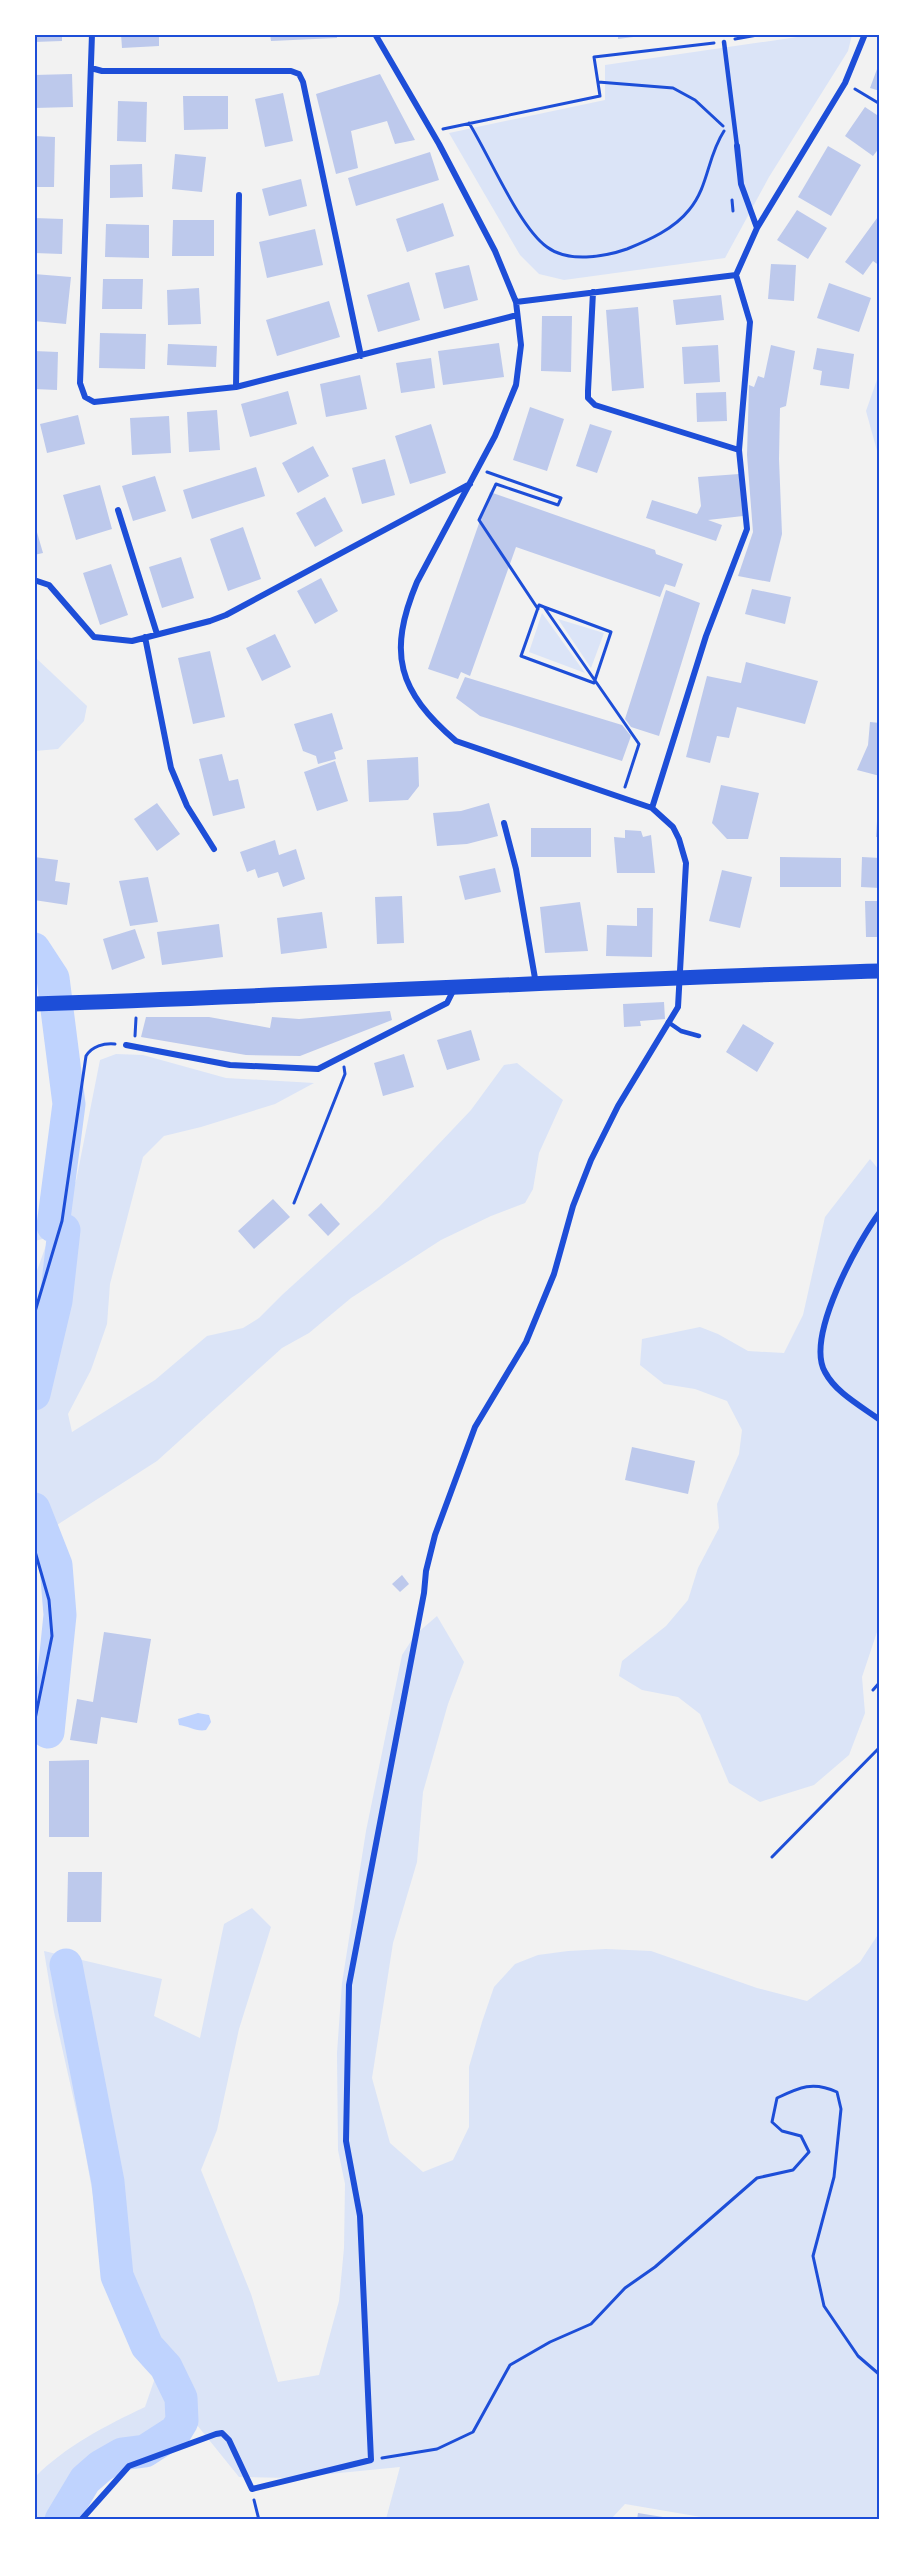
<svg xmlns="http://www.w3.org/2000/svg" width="914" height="2554" font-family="'IBM Plex Sans',sans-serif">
	<rect width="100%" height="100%" fill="#f2f2f2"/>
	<path fill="#dbe4f7" d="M811 35H852L848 51 769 177 725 258 564 280 539 274 520 255 449 133 605 100V65Z
		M879 374V458L866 411Z
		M542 613 585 673 529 652Z
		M558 619 604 633 591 668Z
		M34 636 36 658 87 706 84 721 58 749 35 751Z
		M116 1054 143 1055 226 1078 314 1083 275 1104 201 1127 164 1136 143 1157 110 1284 107 1324 91 1370 68 1414 72 1432 155 1380 207 1336 243 1328 259 1318 282 1295 379 1207 471 1110 504 1065 517 1063 563 1100 539 1153 533 1189 525 1203 491 1216 441 1240 351 1298 309 1333 282 1348 157 1461 35 1539 34 1279 49 1237 35 1241V1227L46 1220 76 1181 100 1060Z
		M870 1159 880 1171V1623L862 1677 865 1713 849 1755 814 1785 760 1802 729 1783 700 1714 678 1697 642 1690 619 1676 622 1661 666 1626 688 1600 698 1568 719 1528 717 1504 739 1454 742 1430 727 1401 695 1389 664 1384 640 1365 642 1339 700 1327 718 1334 748 1351 784 1353 803 1315 825 1217Z
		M437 1616 464 1662 448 1704 423 1792 417 1862 393 1943 372 2078 390 2143 423 2172 453 2160 469 2127V2067L482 2022 494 1987 515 1964 538 1955 568 1951 606 1949 651 1951 757 1988 807 2001 860 1962 879 1933V2519H702L701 2517 625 2504 611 2519H386L400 2467 289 2478 239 2477 197 2425 127 2462 91 2492 68 2519 35 2520V2477C66 2446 105 2426 145 2407L156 2375 110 2292 84 2145 54 2012 44 1951 162 1979 154 2016 200 2038 224 1924 252 1908 271 1927 239 2029 217 2130 201 2170 251 2294 278 2382 319 2375 339 2301 344 2248 345 2184 338 2150 337 2053 342 1983 366 1831 402 1655 415 1635Z"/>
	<path fill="#bfd3fe" d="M198 1713 209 1715 211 1722 206 1730C197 1732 188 1726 179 1725L178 1719Z"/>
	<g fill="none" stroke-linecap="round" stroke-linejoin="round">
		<path stroke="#bfd3fe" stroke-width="33" d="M34 949 53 978 69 1104 53 1226
			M34 1394 56 1301 64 1230
			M34 1509 56 1565 60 1615 48 1732
			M61 2520 85 2480 101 2466 122 2454 145 2451 176 2431 182 2421 181 2398 166 2367 147 2346 117 2276 108 2182 66 1965"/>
	</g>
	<path fill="#bdc9ec" d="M34 34H62V41L34 42Z
		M121 34H159V46L122 48Z
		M208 34H230V36L208 37Z
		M270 34H337V38L271 41Z
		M618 34H641V36L618 39Z
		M880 61V91L870 88Z
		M72 74 73 107 34 108V75Z
		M380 74 415 140 395 144 387 121 351 131 358 168 336 174 316 94Z
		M283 93 293 141 265 147 255 99Z
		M183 96H228V129L184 130Z
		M118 101 147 102 146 142 117 141Z
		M865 107 880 117V147L873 156 845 136Z
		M34 136 55 137 54 187H34Z
		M828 146 861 165 831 216 798 197Z
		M430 152 439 180 356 206 348 178Z
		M175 154 206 157 202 192 172 189Z
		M142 164 143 197 110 198V165Z
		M301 179 307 206 269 216 262 189Z
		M443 203 454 236 407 252 396 219Z
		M797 210 827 228 808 259 777 240Z
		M880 214V266L873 261 863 275 845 262Z
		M34 218 63 219 62 254 34 253Z
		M173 220H214V256H172Z
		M106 224 149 225V258L105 257Z
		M315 229 323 265 267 278 259 242Z
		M771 264 796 265 794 301 768 299Z
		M469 265 478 300 444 309 435 273Z
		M34 274 71 277 66 324 34 321Z
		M103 279H143L142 309H102Z
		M409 282 420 320 378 332 367 295Z
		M829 283 871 298 859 332 817 318Z
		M199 288 201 324 168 325 167 290Z
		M721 295 724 320 676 325 673 300Z
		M329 301 340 337 277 356 266 320Z
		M638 307 644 388 612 391 606 310Z
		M542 316H572L571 372 541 371Z
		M100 333 146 334 145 369 99 368Z
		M499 343 504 377 443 385 438 351Z
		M168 344 217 346 216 367 167 365Z
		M718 345 720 382 684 384 682 347Z
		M771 345 795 351 786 406 780 408 779 459 782 534 770 582 738 576 753 532 747 455 749 385 754 387 758 376 764 378Z
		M817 348 854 354 849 389 820 385 822 371 813 369Z
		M34 351 58 352 57 390 34 389Z
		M431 358 435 388 401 393 396 363Z
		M360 375 367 409 326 417 320 384Z
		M288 391 297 424 250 437 241 404Z
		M726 392 727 421 697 422 696 393Z
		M530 407 564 419 547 471 513 460Z
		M217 410 220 450 189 452 187 412Z
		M78 415 85 444 47 453 40 424Z
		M169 416 171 453 132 455 130 418Z
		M431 424 446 473 410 484 395 436Z
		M590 424 612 431 597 473 576 466Z
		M313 446 329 476 298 493 282 463Z
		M385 459 395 495 362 504 352 468Z
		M256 467 265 496 192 519 183 490Z
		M739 474 743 516 708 520 722 525 716 541 646 518 652 500 697 514 701 506 698 477Z
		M155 476 166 511 133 521 122 486Z
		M100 485 112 529 76 540 63 495Z
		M490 492 655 550 656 554 683 564 675 587 665 584 660 597 516 547 470 676 461 672 458 679 428 669Z
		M325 497 343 531 315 547 296 513Z
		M34 522 43 553 34 555Z
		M243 527 261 579 228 591 210 539Z
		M181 557 194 598 162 608 149 567Z
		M111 564 128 615 100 625 83 573Z
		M321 578 338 611 315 624 297 591Z
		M752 589 791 597 785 624 745 614Z
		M666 590 700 603 659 736 631 727 625 719Z
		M275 634 291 667 262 681 246 648Z
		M210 651 225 717 193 724 178 658Z
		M746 662 818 681 805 724 737 707 729 738 717 736 710 763 686 757 707 676 741 683Z
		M465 677 622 725 631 736 622 761 480 716 456 698Z
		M332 713 343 749 334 752 336 759 318 764 316 756 303 751 294 724Z
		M870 722 880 723V776L857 770 868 745Z
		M222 754 229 781 238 779 245 808 213 816 199 759Z
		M418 757 419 786 408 800 369 802 367 760Z
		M335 761 348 801 317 811 304 772Z
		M721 785 759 793 748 839H727L712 823Z
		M157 803 180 834 157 851 134 819Z
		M489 803 498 836 467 844 437 846 433 813 461 811Z
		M878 805H880V837H876Z
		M531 828H591V857H531Z
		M625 830 641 831 643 837 651 835 655 873H617L614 837 625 838Z
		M275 840 279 855 296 849 305 879 283 887 278 872 258 878 255 869 247 872 240 852Z
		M34 857 58 860 55 881 70 883 67 905 34 900Z
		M780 857 841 858V887H780Z
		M862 857 880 858V888L861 887Z
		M495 868 501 892 465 900 459 876Z
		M722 870 752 877 740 928 709 921Z
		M148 877 158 922 130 926 119 881Z
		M402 896 404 943 377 944 375 897Z
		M865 901H880V937H866Z
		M580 902 588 951 545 953 540 907Z
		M637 908H653L652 957 606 956 607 925 637 926Z
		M322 912 327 948 281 954 277 918Z
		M219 924 223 957 162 965 157 932Z
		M135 929 145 958 112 970 103 939Z
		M664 1002 665 1019 640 1021 641 1026 624 1027 623 1004Z
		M390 1011 392 1020 300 1056 246 1055 141 1037 146 1017H209L270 1028 272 1017 299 1019Z
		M743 1024 774 1043 757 1072 726 1052Z
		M471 1030 480 1060 447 1070 437 1040Z
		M404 1054 414 1087 383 1096 374 1063Z
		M273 1199 290 1217 254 1249 238 1231Z
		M321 1203 340 1224 328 1236 308 1215Z
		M632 1447 695 1461 688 1494 625 1480Z
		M402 1575 409 1584 400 1592 392 1584Z
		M104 1632 151 1639 137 1723 101 1717 97 1744 70 1740 77 1699 93 1702Z
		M89 1760V1837H49V1761Z
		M68 1872H102L101 1922H67Z
		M638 2513 669 2518V2520H637Z"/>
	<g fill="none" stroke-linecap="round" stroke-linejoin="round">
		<path stroke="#1d4ed8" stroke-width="3" d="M735 39 763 34
			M598 82 673 88 695 100 723 126
			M855 89 880 104
			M469 123C489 155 519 227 547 247 568 263 604 257 627 249 649 240 674 229 689 210 709 186 707 157 724 131
			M443 129 600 96 594 57 714 43
			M732 200 733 211
			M487 472 561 498 558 505 496 484 479 520 538 609
			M544 607 539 605 521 656 594 683 611 632 544 607 639 744 625 787
			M135 1036 136 1018
			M294 1203 345 1074 344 1067
			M34 1315 62 1221 86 1056C92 1046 104 1043 115 1044
			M34 1548 49 1600 52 1636 34 1724
			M873 1690 880 1682
			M772 1857 880 1747
			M382 2458 437 2449 473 2432 510 2365 550 2342 591 2324 625 2288 655 2267 757 2178 793 2170 809 2152 801 2136 782 2131 772 2122 777 2098C800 2087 813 2081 837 2092L841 2109 834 2177 813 2256 824 2306 858 2356 880 2375
			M254 2500 259 2520"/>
		<path stroke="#1d4ed8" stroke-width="4.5" d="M724 42 737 146
			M668 1022 681 1031 699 1036"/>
		<path stroke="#1d4ed8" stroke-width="6" d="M92 34 80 383 85 397 94 402 236 387 517 315
			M91 68 102 71H291L299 74 303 82 361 356
			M737 146 741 184 757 228
			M736 275 757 228 845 83 865 34
			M593 292 588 391V398L595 405 739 450
			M516 302 736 275
			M236 387 239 195
			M118 510 157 634
			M34 580 49 585 94 637 132 641 210 621 226 615 470 484
			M145 637 171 768 187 806 214 849
			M652 808 706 636 747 529 739 450 750 322 736 275
			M504 823 516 869 536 984
			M126 1045 230 1065 318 1069 447 1003 454 989
			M880 1212C858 1241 805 1337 825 1372 836 1393 861 1406 880 1420
			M81 2520 129 2466 216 2434 222 2433 229 2440 252 2489 371 2460 360 2216 346 2141 349 1985 424 1593 426 1571 435 1535 475 1427 526 1342 554 1274 573 1206 591 1160 618 1106 678 1007 686 863 679 839 673 827 652 808 456 741C398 691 387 654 417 582L495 436 516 385 521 345 516 302 495 251 439 144 375 34"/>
		<path stroke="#1d4ed8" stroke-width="15" d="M34 1004C316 995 598 979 880 971"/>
	</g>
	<rect width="914" height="2554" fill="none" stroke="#ffffff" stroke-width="72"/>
	<rect x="36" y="36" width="842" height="2482" fill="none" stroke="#1d4ed8" stroke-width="2"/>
</svg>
